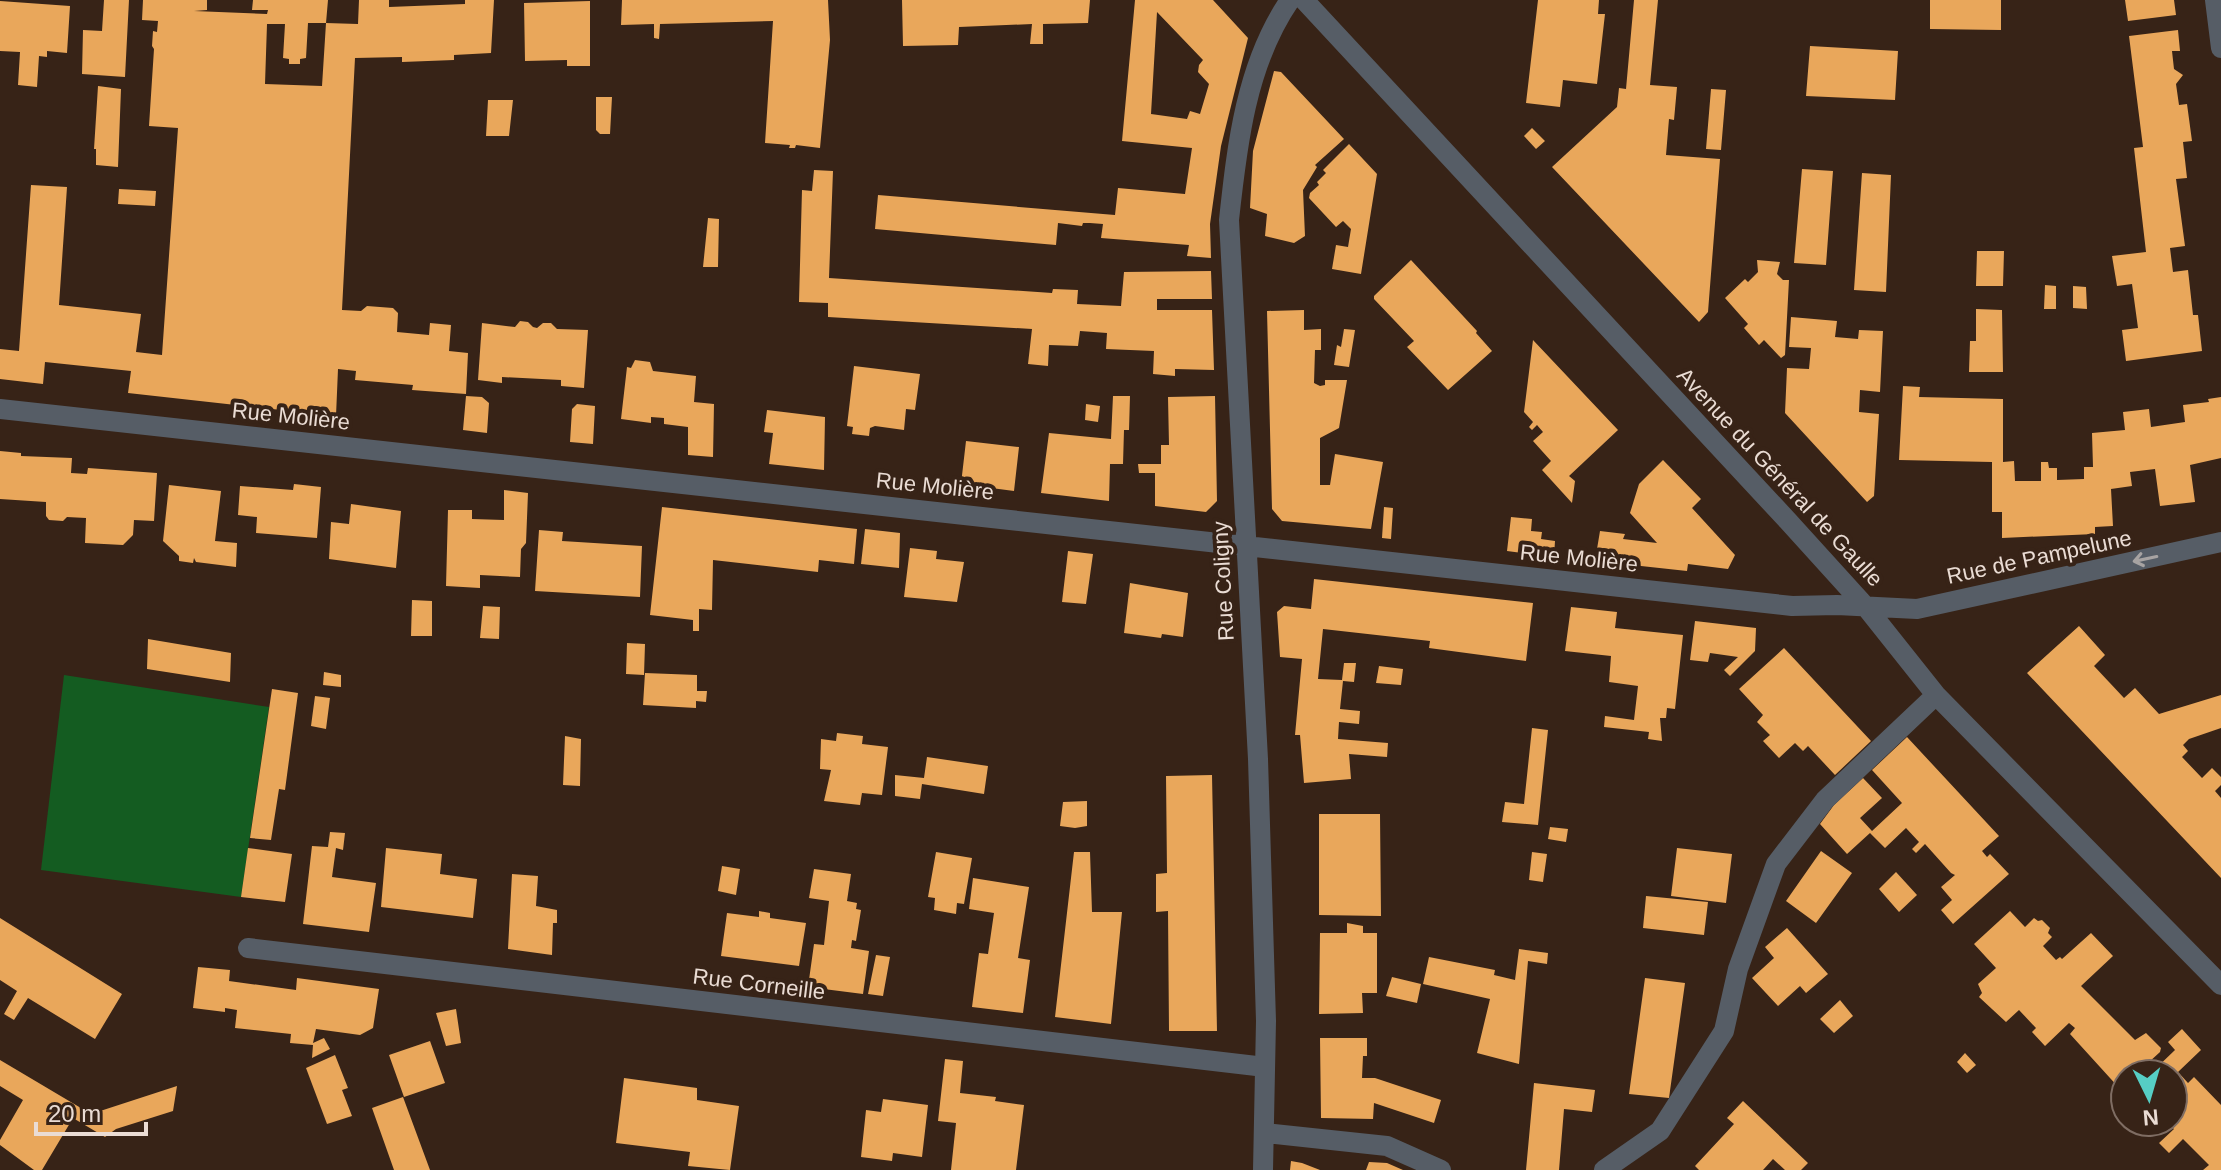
<svg xmlns="http://www.w3.org/2000/svg" width="2221" height="1170" font-family="Arial,sans-serif">
	<rect width="100%" height="100%" fill="#372317"/>
	<path fill="#145c21" d="M64 675 269 707 241 897 41 870Z"/>
	<path fill="#e9a75b" fill-rule="evenodd" d="M104 0H129L125 77 82 74 83 30 102 31Z
		M143 0H207V10L194 11 267 14 268 10H252L253 0H328L326 23 358 24 359 0H389V7L465 4V0H494L491 53 454 55V60L402 62V57L355 58 342 310 361 311 367 306 393 308 398 313 397 332 429 335 430 323 451 325 449 351 468 353 466 394 412 390 413 385 355 380 356 371 338 369 336 416 128 393 131 371 45 362 43 384 0 379V349L19 351 31 185 67 187 59 305 141 314 136 352 162 355 178 128 149 126 154 49 152 46 153 31 157 32 158 21 142 20ZM308 23H326L322 86 265 84 267 24H285L283 58 289 59V64H300V59L306 58Z
		M622 0H828L830 40 820 148 796 145 795 148H789L790 145 765 143 773 21 660 24 659 39 654 38V24L621 25Z
		M902 0H1090L1088 23 1043 24V44H1030L1032 24 959 27 958 45 903 46Z
		M1135 0H1213L1248 38 1221 146 1210 224 1211 258 1187 256 1189 245 1101 238 1103 224 1090 223H1083L1082 226 1058 223 1056 245 875 229 878 195 1115 215 1118 188 1185 194 1192 148 1122 141ZM1157 12 1203 60 1199 65 1198 72 1209 84 1200 114 1190 111 1187 119 1151 114Z
		M1538 0H1599L1598 14H1605L1597 84 1563 80 1560 107 1526 103Z
		M1634 0H1658L1650 85 1677 87 1674 120 1669 119 1666 155 1720 159 1708 312 1699 322 1552 167 1617 107 1619 88 1626 89Z
		M1930 0H2001V30L1930 29Z
		M2125 0H2174L2176 15 2128 21Z
		M0 1 70 6 67 53 47 51V57L39 56 37 87 18 85 20 52 0 51Z
		M590 1V66H567V60L525 61 524 3Z
		M2178 30 2180 51H2172L2174 69 2183 75 2176 84 2179 105 2187 104 2192 141 2183 142 2187 178 2176 179 2185 246 2170 248 2173 272 2188 270 2193 315H2198L2202 351 2126 361 2122 330 2138 328 2132 284 2117 286 2112 256 2146 252 2134 148 2143 147 2129 36Z
		M1810 46 1898 51 1895 100 1806 96Z
		M1274 71 1281 72 1344 139 1315 165 1317 167 1303 190 1305 236 1294 243 1265 236 1267 214 1250 208 1253 151Z
		M98 86 121 89 118 167 96 165V149H94Z
		M1711 89 1726 90 1721 150 1706 149Z
		M596 97H612L610 134H600L596 130Z
		M488 100H513L509 136H486Z
		M1532 128 1545 141 1536 149 1524 136Z
		M1349 144 1377 174 1361 274 1332 269 1336 245 1348 247 1351 229 1343 221 1336 227 1309 198 1310 193 1319 185 1317 182 1326 173 1323 170Z
		M1802 169 1833 171 1826 265 1794 263Z
		M814 170 833 171 829 278 1052 293 1053 289 1078 290 1077 304 1121 306 1124 272 1211 271 1212 299H1157V310H1212L1214 370 1175 369V376L1153 374 1154 351 1106 349 1107 333 1080 331 1078 346 1049 345 1048 366 1028 364 1032 329 828 317V303L799 302 802 190 812 191Z
		M1862 173 1891 175 1886 292 1854 290Z
		M119 189 156 191 155 206 118 204Z
		M708 218 719 219 718 267H703Z
		M1977 251H2004L2003 286H1976Z
		M1411 260 1477 331 1476 333 1492 351 1448 390 1407 347 1414 341 1374 299V296Z
		M1757 260 1780 262 1777 274 1783 280H1789L1785 355 1781 358 1764 340 1759 345 1744 328 1748 324 1725 298 1745 279 1748 282 1758 272Z
		M2045 285 2056 286V309H2044Z
		M2073 286 2086 287 2087 309 2073 308Z
		M1976 309 2002 310 2003 372H1969L1970 341H1976Z
		M1304 310V330L1321 329V350H1315L1314 383 1320 386 1325 385V380H1347L1339 428 1320 438V485H1330L1335 454 1383 462 1371 529 1282 521 1272 509 1267 311Z
		M1791 317 1837 321 1835 337 1858 339 1859 330 1883 331 1880 392 1860 390 1859 412 1879 414 1874 496 1867 502 1785 413 1787 368 1809 369 1811 348 1789 347Z
		M520 321 528 322 533 327 537 328 543 323H551L557 329 588 330 584 388 561 386V380L502 377V383L478 380 482 323 515 327Z
		M1344 329 1355 330 1349 367 1334 365 1337 345 1341 347Z
		M1533 340 1618 430 1569 476 1575 481 1572 503 1542 470 1551 461 1533 441 1543 432 1537 425 1532 430 1529 427 1533 422 1524 412Z
		M635 360 650 362 653 371 696 376 694 402 714 404 713 457 688 455V427L664 424V418L651 417V423L621 419 627 367 631 368Z
		M854 366 920 374 915 410 906 409 904 430 875 426 870 428 869 436 852 434 853 427 847 426Z
		M1903 386 1920 387 1919 397 2003 399V462L2014 461 2015 481H2041V462H2048L2049 468H2057V480L2084 479V467H2093L2092 433 2125 430 2123 412 2149 409 2151 427 2185 422 2183 405 2209 402 2208 399 2221 397V458L2190 465 2195 502 2160 506 2155 469 2130 472 2132 486 2111 489 2113 526 2095 527V534L2002 538V512H1992V462L1899 460Z
		M466 396 482 397 489 403 487 433 463 430Z
		M1113 396H1130L1129 430H1124L1123 464H1110L1109 501 1041 493 1049 433 1111 439Z
		M1215 396 1217 501 1206 512 1155 506V473H1139L1138 464H1161V445H1169L1168 397Z
		M577 404 595 406 593 444 570 442 572 409Z
		M1086 404 1100 406 1098 422 1085 420Z
		M767 410 825 417 824 470 769 464 773 433 764 432Z
		M966 441 1019 447 1014 491 961 484Z
		M0 451 21 453V456L72 458 71 473 87 474 88 468 157 473 154 521 134 520 133 535 123 545 85 543 86 518 67 517 63 521 49 520 46 516V502L0 499Z
		M1663 460 1701 499 1692 508 1735 555 1728 569 1688 564 1687 571 1595 561 1600 531 1625 534 1623 539 1657 543 1630 513 1639 484Z
		M294 484 321 487 317 538 256 533 257 517 238 515 240 486 293 490Z
		M169 485 221 491 215 541 237 543 236 567 196 562 194 558 193 563 179 561V556L163 541Z
		M504 490 528 493 526 543 521 549 520 577 480 575V588L446 586 448 510H472V519L504 520Z
		M351 504 401 511 396 568 329 559 331 522 349 524Z
		M662 507 857 529 854 564 819 560 818 572 713 560 712 610 699 609V631H693V620L650 615Z
		M1384 507 1393 508 1391 539 1382 538Z
		M1511 517 1532 519 1531 531 1542 532 1541 539 1555 541 1554 557 1507 551Z
		M865 529 900 533 899 568 861 564Z
		M539 530 563 532 562 541 642 546 640 597 535 591Z
		M910 548 937 551 936 559 964 562 957 602 904 597Z
		M1068 551 1093 554 1086 604 1062 602Z
		M1314 579 1533 603 1526 661 1429 648 1430 641 1323 629 1318 679 1342 680 1344 663H1356L1354 682 1343 681 1340 709 1360 711 1359 724 1339 722 1338 739 1388 743 1387 757 1349 754 1351 779 1304 783 1300 735H1295L1302 659 1280 657 1277 612 1284 606 1311 609Z
		M1130 583 1188 593 1183 637 1162 634 1161 638 1124 633Z
		M412 600 432 601V636H411Z
		M483 606 500 607 499 639 480 638Z
		M1571 607 1617 612 1615 628 1683 635 1675 709 1667 708 1666 718H1660L1662 741 1648 739 1649 732 1604 727 1605 716 1634 720 1638 686 1609 682 1611 656 1565 651Z
		M1695 621 1756 628 1755 651 1730 676 1724 670 1738 657 1710 653 1708 662 1690 660Z
		M2079 626 2105 655 2094 666 2124 698 2135 688 2159 714 2221 695V728L2189 739 2183 745 2188 751 2182 757 2202 778 2212 768 2221 777V785L2215 791 2221 798V878L2027 673Z
		M148 639 231 653 230 682 147 669Z
		M627 643 645 644 644 675 626 674Z
		M1784 648 1871 741 1835 775 1808 746 1803 751 1795 743 1779 758 1763 741 1770 735 1757 722 1763 715 1739 689Z
		M1379 666 1403 669 1401 685 1376 683Z
		M324 672 341 675V687L323 685Z
		M645 673 697 675V691H707L706 702 696 701V708L643 705Z
		M272 689 298 693 285 790 279 789 271 840 250 838Z
		M315 696 330 698 326 729 311 726Z
		M1532 728 1548 730 1538 825 1502 822 1505 802 1524 804Z
		M837 733 863 736 862 744 888 747 882 795 862 793 860 805 824 801 831 770 820 769 821 739 836 741Z
		M565 736 581 739 580 786 563 785Z
		M1907 737 1999 836 1982 851 1987 857 1990 854 2009 874 1953 924 1941 910 1952 900 1941 887 1955 875 1951 873 1925 844 1916 853 1912 849 1919 842 1906 828 1885 848 1870 833 1847 854 1820 824 1834 805 1863 778 1882 798 1860 818 1872 831 1902 803 1872 770Z
		M927 757 988 766 984 794 922 784 920 799 895 796V775L924 778Z
		M1212 775 1217 1031H1169L1168 911 1156 912V874L1167 873 1166 776Z
		M1087 801V826L1075 828 1060 826 1063 802Z
		M1319 814H1380L1381 916 1319 915Z
		M1550 827 1568 829 1566 842 1548 839Z
		M330 832 345 833 343 850 336 848 332 877 376 883 369 932 303 924 312 846 328 847Z
		M248 848 292 854 285 902 241 897Z
		M386 848 442 854 440 874 477 879 473 918 381 907Z
		M1677 848 1732 854 1726 903 1671 896Z
		M1821 851 1852 873 1816 923 1786 901Z
		M936 852 972 858 964 904 957 903 956 914 934 910 935 898 928 897Z
		M1074 852H1090L1092 912H1122L1111 1024 1055 1017Z
		M1532 852 1547 854 1543 882 1529 880Z
		M722 866 740 869 736 895 718 891Z
		M814 869 851 874 847 901 857 903 856 909 861 910 856 941 852 940 851 948 869 951 863 994 808 987 814 944 824 945 829 901 809 898Z
		M1896 872 1917 895 1899 912 1879 889Z
		M512 874 538 876 536 906 557 910V923H553L552 955 508 949Z
		M973 878 1029 887 1018 958 1030 960 1023 1013 972 1007 979 953 988 954 994 913 969 909Z
		M1646 896 1708 902 1704 935 1643 928Z
		M759 911 770 913V918L806 923 799 966 721 956 727 913 759 917Z
		M2010 911 2025 927 2034 918 2038 921 2042 920 2050 928 2048 933 2052 937 2043 946 2056 960 2060 957 2062 959 2091 933 2113 956 2081 986 2135 1040 2146 1033 2161 1048 2160 1052 2136 1074H2125V1084L2120 1089 2070 1034 2075 1028 2069 1023 2045 1046 2032 1032 2036 1028 2019 1010 2006 1022 1979 997 1982 993 1978 984 1996 968 1974 944Z
		M0 918 122 994 95 1039 28 998 14 1020 4 1014 17 991 0 980Z
		M1347 923 1363 926V933H1377V993H1362L1363 1013 1319 1014 1320 933H1347Z
		M1787 928 1828 974 1806 993 1800 986 1778 1006 1752 978 1774 958 1765 947Z
		M1519 949 1548 953 1547 964 1528 961 1519 1064 1477 1053 1490 999 1423 984 1429 957 1495 970 1494 975 1515 980Z
		M876 955 890 957 883 996 868 994Z
		M198 967 230 970 229 981 296 990 297 978 379 989 373 1028 360 1035 316 1029 313 1043 324 1038 330 1049 312 1058 313 1045 290 1043 291 1034 235 1028 237 1010 225 1008V1012L193 1008Z
		M1392 977 1421 984 1417 1003 1386 996Z
		M1645 978 1685 983 1669 1098 1629 1094Z
		M1840 1000 1853 1016 1834 1033 1820 1019Z
		M456 1009 461 1043 446 1046 436 1013Z
		M2182 1029 2201 1050 2178 1072 2188 1083 2194 1077 2221 1105V1170H2203L2209 1165 2183 1139 2169 1153 2159 1143 2174 1129 2166 1122H2173V1074H2150L2175 1050 2168 1042Z
		M1320 1038H1367V1056H1363L1362 1078H1375L1441 1100 1434 1123 1374 1103 1373 1119 1321 1118Z
		M430 1041 445 1083 404 1097 389 1055Z
		M1965 1053 1976 1065 1967 1073 1957 1062Z
		M335 1055 348 1088 342 1090 352 1116 327 1124 306 1068Z
		M945 1059 963 1061 960 1093 996 1097 995 1101 1024 1105 1016 1170H951L956 1123 938 1121Z
		M0 1060 91 1114 177 1086 173 1111 116 1129 105 1137 73 1118 42 1170H34L0 1145V1140L23 1100 0 1086Z
		M624 1078 697 1088V1100L739 1106 730 1170 688 1166 690 1152 616 1143Z
		M1534 1083 1595 1090 1592 1112 1564 1109 1559 1170H1526Z
		M403 1097 430 1170H394L372 1108Z
		M883 1099 928 1105 922 1157 893 1153 892 1161 861 1157 866 1110 881 1112Z
		M1743 1101 1808 1163 1801 1170H1785L1773 1159 1763 1170H1699L1695 1166 1734 1124 1727 1118Z
		M1291 1161 1302 1163 1320 1170H1290Z
		M1369 1162 1387 1163 1403 1170H1366Z"/>
	<g fill="none" stroke-linecap="round" stroke-linejoin="round">
		<path stroke="#565d66" stroke-width="20" d="M1304 0 1788 521 1866 607 1936 695 2221 985
			M2215 0 2221 48
			M0 409 1792 606 1837 605 1917 609 2221 542
			M248 948 1265 1067
			M1265 1133 1387 1146 1441 1170
			M1263 1170 1266 1021 1258 759 1229 220C1237 145 1246 64 1290 0
			M1604 1170 1660 1131 1724 1031 1738 969 1776 864 1825 800 1936 695"/>
	</g>
	<defs><path id="oneway-shaft" d="M-6 0H5M1.5-3L5.5 0L1.5 3" fill="none" stroke-width="1.6" stroke-linecap="round" stroke-linejoin="round" transform="scale(2)"/></defs>
	<use stroke="#a7a3a2" href="#oneway-shaft" transform="translate(2145 559) rotate(168)"/>
	<g text-anchor="middle" dominant-baseline="central" stroke-width="8" stroke-linejoin="round" paint-order="stroke">
		<g font-size="22" fill="#eadcd4" stroke="#372317">
			<text transform="translate(291 416) rotate(6)">Rue Molière</text>
			<text transform="translate(1780 477) rotate(47)">Avenue du Général de Gaulle</text>
			<text transform="translate(935 486) rotate(6)">Rue Molière</text>
			<text transform="translate(2039 557) rotate(-12)">Rue de Pampelune</text>
			<text transform="translate(1579 558) rotate(6)">Rue Molière</text>
			<text transform="translate(1223 581) rotate(-93)">Rue Coligny</text>
			<text transform="translate(759 984) rotate(7)">Rue Corneille</text>
		</g>
	</g>
	<g transform="translate(2149 1098) rotate(175)"><circle r="38" fill="#372317" stroke="#7f6d63" stroke-width="2"/>
	<path d="M0-6L14 30L0 20L-14 30Z" fill="#56cec4"/>
	<text y="-12" font-size="22" font-weight="bold" text-anchor="middle" fill="#eadcd4">N</text>
	</g>
	<path d="M36 1122v12h110v-12" fill="none" stroke="#eadcd4" stroke-width="4"/>
	<text x="48" y="1122" font-size="24" fill="#eadcd4" stroke="#372317" stroke-width="6" paint-order="stroke">20 m</text>
</svg>
